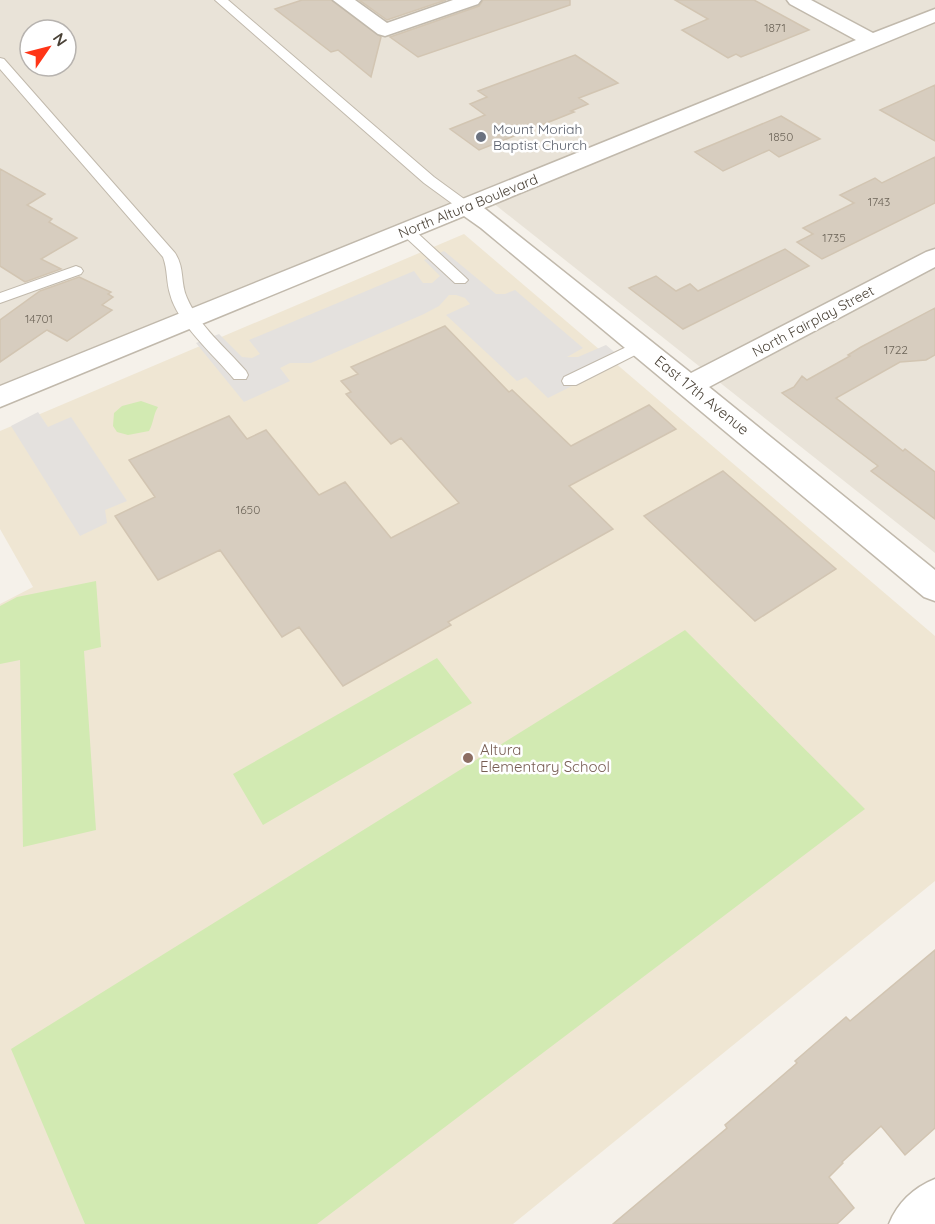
<svg xmlns="http://www.w3.org/2000/svg" width="935" height="1224" font-family="Quicksand,sans-serif">
	<rect width="100%" height="100%" fill="#f5f1ea"/>
	<path fill="#e9e3d8" fill-rule="evenodd" d="M0 0H935V553L483 195 0 385ZM30 30H66V66H30Z"/>
	<path fill="#efe6d3" d="M464 234 935 636V881L513 1224H0V604L33 587 0 529V431Z"/>
	<path fill="#d2eab2" d="M141 401 158 407C153 415 154 422 149 431L128 435 117 432 113 426 114 413 122 406Z
		M96 581 101 647 84 651 96 830 23 847 20 660 0 664V606L17 597Z
		M685 630 865 809 317 1224H85L11 1049Z
		M437 658 472 703 263 825 233 774Z"/>
	<path fill="#e4e1de" d="M444 251 496 294H505L515 290 583 348 567 357H578L606 345 624 360 548 398 526 377 517 381 446 315 470 304 465 298 456 295H449L439 306 424 314 311 363H290L280 368 290 381 244 402 196 343 219 334 242 357 252 358 260 354 249 340 414 271 423 283H432L440 276 424 260Z
		M38 412 48 427 71 417 127 501 105 510 107 523 80 536 11 426Z"/>
	<path fill="#d7cdbf" stroke="#d2c5b2" stroke-width="1.5" d="M302 0H331L381 37 371 77 338 50 331 52 275 9Z
		M359 0H446L387 20Z
		M483 0H570V5L418 57 390 37 479 6Z
		M675 0H754L809 30 741 57 736 54 728 58 682 30 708 19Z
		M575 55 618 83 579 98 588 104 571 111 574 112 479 150 450 129 485 115 470 104 487 97 478 91Z
		M935 85V141L880 110Z
		M781 116 820 139 779 157 769 150 723 171 695 152Z
		M935 157V203L822 259 797 242 813 234 803 228 854 203 840 195 875 178 882 183Z
		M0 169 45 194 27 205 52 219 49 222 77 238 41 259 61 269 25 282 0 266Z
		M785 249 809 266 683 329 629 288 656 276 676 291 690 284 698 291Z
		M79 277 111 292 108 294 113 297 102 305 112 310 67 341 47 330 0 362V320L40 291Z
		M935 308V355L926 360 900 362 836 398 903 451 905 449 935 472V519L871 471 878 466 782 393 794 387 802 376 807 380 850 356 848 355 861 347Z
		M445 326 509 392 512 390 571 446 649 405 676 429 569 486 613 529 448 622 451 625 343 686 299 627 282 637 220 550 158 580 115 516 155 497 129 460 229 416 247 439 266 430 319 495 345 482 391 538 459 503 401 438 391 444 346 394 351 392 341 381 358 374 351 367Z
		M723 471 836 569 755 621 644 516Z
		M935 950V1128L905 1155 881 1126 842 1162 843 1163 829 1177 854 1208 837 1224H613L727 1128 725 1125 797 1063 795 1061 846 1017 850 1021Z"/>
	<g fill="none" stroke-linecap="round" stroke-linejoin="round">
		<defs>
			<path id="service" d="M215 0H228L434 177 471 204 473 207 471 210H461L424 183Z
				M0 58 4 59 175 253C185 268 180 283 187 298 199 326 226 348 246 371L248 375 246 379H234C215 356 177 323 170 294 166 281 168 271 163 257L0 69Z
				M407 227 412 228 465 277 468 280 465 283H455L402 234 400 231 402 228Z
				M76 266 81 268 83 271 81 274 0 303V293Z
				M641 340 647 341 649 345 647 349 576 385H564L562 381 564 377Z"/>
			<path id="minor" d="M333 0H355L387 23 453 0H481L478 4 385 36 378 34Z
				M787 0H811L873 33 935 9V22L484 208 691 373 926 252 935 249V267L709 387 935 570V601L924 597 481 228 464 216 0 407V386L856 40 790 4Z
				M935 1179V1224H889C898 1202 913 1188 935 1179Z"/>
		</defs>
		<use href="#service" stroke="#c1b9ac" stroke-width="2"/>
		<use href="#minor" stroke="#c1b9ac" stroke-width="3"/>
		<use href="#service" fill="#fff" fill-rule="evenodd"/>
		<use href="#minor" fill="#fff" fill-rule="evenodd"/>
	</g>
	<circle fill="#6b7280" stroke="#fff" stroke-width="2" cx="481" cy="137" r="6"/>
	<circle fill="#8d6e63" stroke="#fff" stroke-width="2" cx="468" cy="758" r="6"/>
	<g text-anchor="middle" dominant-baseline="central" stroke-width="5" stroke-linejoin="round" paint-order="stroke">
		<g font-size="12" fill="#6d6559">
			<text x="775" y="27">1871</text>
			<text x="781" y="136">1850</text>
			<text x="879" y="201">1743</text>
			<text x="834" y="237">1735</text>
			<text x="39" y="318">14701</text>
			<text x="896" y="349">1722</text>
			<text x="248" y="509">1650</text>
		</g>
		<g font-size="14" fill="#5b616d" stroke="#fff" text-anchor="start">
			<text x="493" y="129">Mount Moriah<tspan x="493" dy="16">Baptist Church</tspan></text>
		</g>
		<g font-size="14" fill="#4a4237" stroke="#fff">
			<text transform="translate(468 206) rotate(-22)">North Altura Boulevard</text>
			<text transform="translate(813 321) rotate(-28)">North Fairplay Street</text>
		</g>
		<g font-size="15" fill="#4a4237" stroke="#fff">
			<text transform="translate(702 395) rotate(39)">East 17th Avenue</text>
		</g>
		<g font-size="15" fill="#785e54" stroke="#fff" text-anchor="start">
			<text x="480" y="749">Altura<tspan x="480" dy="17">Elementary School</tspan></text>
		</g>
	</g>
	<g transform="translate(48 48) rotate(55)"><circle r="28" fill="#ffffff" stroke="#b7b3af" stroke-width="1.5"/>
	<path d="M0-4.5L10 22L0 15L-10 22Z" fill="#ff3517"/>
	<text y="-9" font-size="16" font-weight="bold" text-anchor="middle" fill="#4a4237">N</text>
	</g>
</svg>
